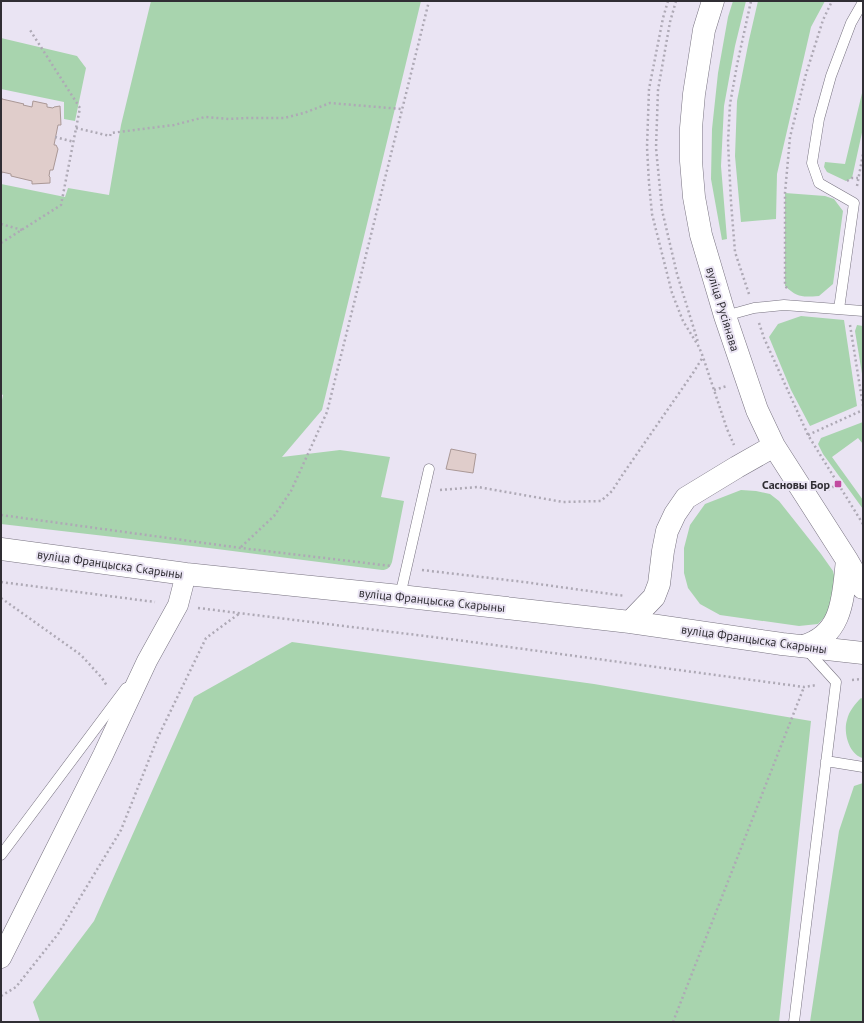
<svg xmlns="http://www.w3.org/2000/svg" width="864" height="1023" font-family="'PT Sans',sans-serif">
	<rect width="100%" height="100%" fill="#eae4f3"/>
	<path fill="#a8d4ae" d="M151 1H421L322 410 282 457 340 450 390 457 381 497 404 501 392 562C390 568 387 570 382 570L209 548 1 524V405L3 395 1 394V184L65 197 68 188 109 195 121 125Z
		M733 1H746L735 46 724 106 721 166 727 239 722 240 711 179 712 129 718 73 728 17Z
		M758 1H825L811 27 777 174 776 219 741 222 735 156 737 101 749 40Z
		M1 38 77 56 86 68 75 121 64 119V102L1 89Z
		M863 89V128L852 178 846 181 827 172 824 167 825 162 845 164Z
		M785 193 825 196 834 199 843 211 833 284 819 296C802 297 798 298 785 286Z
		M801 316 844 320 857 406 810 426 791 390 769 337 778 324Z
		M857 325 863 326V380L855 331Z
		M863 422V444L858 438 832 457 863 500V509L823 454 818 444 821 438Z
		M741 490 756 491 770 494 779 501 821 554 833 571 837 586 831 610 818 624 799 626 720 615 700 604 688 588 684 573V548L690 525 705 504Z
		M292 642 594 684 811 721 779 1022H40L33 1002 94 921 194 697Z
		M861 698 863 699V758C849 755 843 732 847 720 849 711 855 704 861 698Z
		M863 783V1022H810L839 831 854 786Z"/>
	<path fill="#e0cdcb" stroke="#aa9896" d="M1 96 2 99 24 104 23 105 32 107 33 101 47 104V107L53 108 54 107 60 106 61 125H58L54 145H56L58 149 53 170H50L49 176 50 177V183L32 184V181L11 176V174L2 172 1 176Z
		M451 449 476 454 473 473 446 469Z"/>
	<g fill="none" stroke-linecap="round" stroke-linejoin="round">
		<defs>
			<path id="service" d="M839 309 854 203 819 183 812 163 819 119 831 76 851 23 863 2
				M725 316 754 308 784 305 863 311
				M400 596 429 469
				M826 761 863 767
				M1 855 126 688
				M794 1022 836 682 806 649"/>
			<path id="minor" d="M1 958 103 755 147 661 178 605 186 574"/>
			<path id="secondary" d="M713 1 704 30 694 94 691 128V161L694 197 701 235 725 316 757 410 774 446 847 560 863 588
				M1 549 186 574 400 596 630 622 782 644 863 653
				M630 622 654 597 659 584 663 551 667 531 675 514 686 498 737 467 774 446
				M803 646C844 635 843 595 847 560"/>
		</defs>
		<use href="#service" stroke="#787380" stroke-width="11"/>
		<use href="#minor" stroke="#787380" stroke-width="21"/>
		<use href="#secondary" stroke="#787380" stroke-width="23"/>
		<path stroke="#aea9b5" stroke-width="2.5" stroke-dasharray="2 3" stroke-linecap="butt" d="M668 1 663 18 649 89 647 147 649 183 652 214 672 293 683 321 699 347 703 357 727 429 734 445
			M676 1 670 22 658 90 656 148 662 210 677 274 698 342
			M76 128 110 136 111 133 174 125 205 117 229 119 247 118H284L304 113 330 103 402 109
			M55 137 74 142
			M847 181 852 178H858
			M857 186 863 154
			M1 224 22 230
			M1 243 61 205 80 108 30 30
			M787 288 785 286V193L790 137 806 74 823 20 832 1
			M749 294 735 252 731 202 728 142 730 104 737 65 751 1
			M759 323 764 338 808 435 863 524
			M850 325 863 406
			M714 390 727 386
			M808 435 863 410
			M440 490 478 487 563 502 601 501 612 491 623 474 693 373 703 357
			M828 490 838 484
			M1 515 241 548 391 566
			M241 547 274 516 291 491 327 412 429 1
			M422 570 524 582 625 596
			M1 582 155 602
			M1 598 81 655 102 678 107 686
			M198 608 457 640 804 687 817 685
			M852 680 863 679
			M1 996 16 987 58 934 121 830 158 737 206 638 240 613
			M673 1022 804 687"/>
		<use href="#service" stroke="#fff" stroke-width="10"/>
		<use href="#minor" stroke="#fff" stroke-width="20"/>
		<use href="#secondary" stroke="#fff" stroke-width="22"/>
	</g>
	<rect fill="#c14aa0" stroke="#eae4f3" stroke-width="1.5" x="834" y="480" width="8" height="8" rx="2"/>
	<g text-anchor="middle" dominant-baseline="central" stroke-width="4" stroke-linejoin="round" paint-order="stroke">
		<g font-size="12" fill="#302e34" stroke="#eae4f3">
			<text transform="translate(723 309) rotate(73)">вуліца Русіянава</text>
			<text transform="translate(110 564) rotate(8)">вуліца Францыска Скарыны</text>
			<text transform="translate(432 600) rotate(6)">вуліца Францыска Скарыны</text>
			<text transform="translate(754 639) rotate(8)">вуліца Францыска Скарыны</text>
		</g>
		<g font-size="12" font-weight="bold" fill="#302e34" stroke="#eae4f3" text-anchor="end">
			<text x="830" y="484">Сасновы Бор</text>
		</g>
	</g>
	<rect width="864" height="1023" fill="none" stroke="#302e34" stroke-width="4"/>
</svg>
